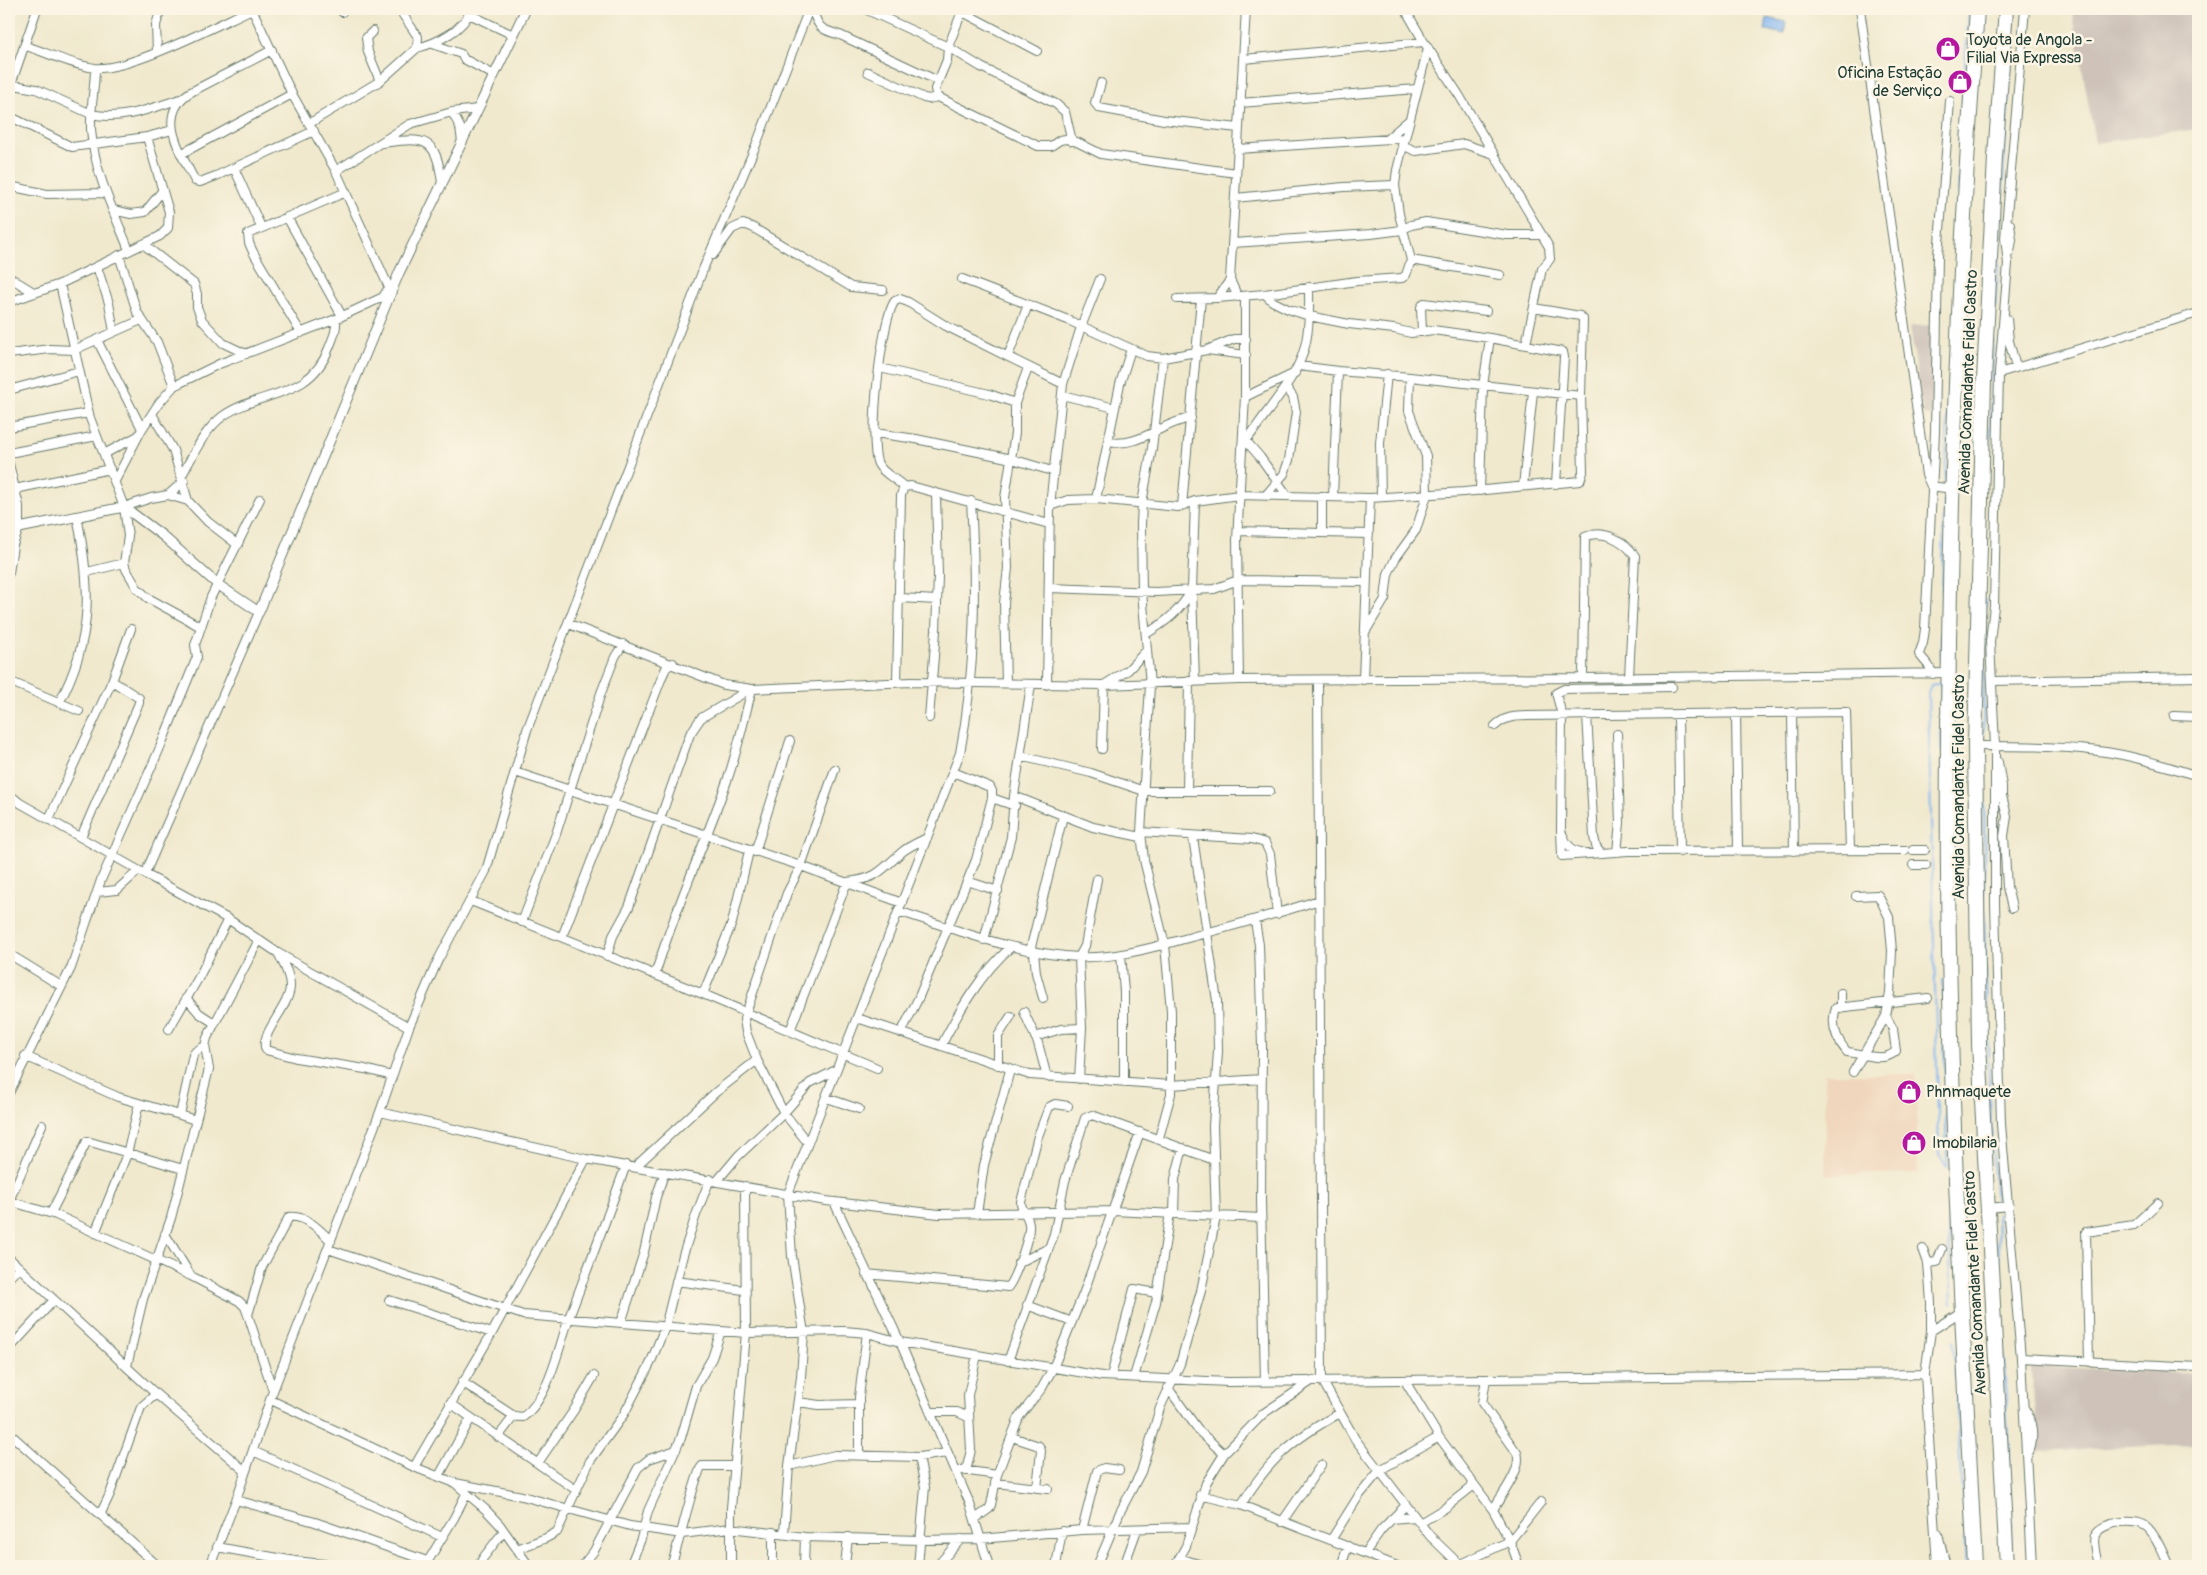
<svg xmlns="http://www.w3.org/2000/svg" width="2207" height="1575" font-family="Pangolin,sans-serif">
	<rect width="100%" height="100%" fill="#fcf5e5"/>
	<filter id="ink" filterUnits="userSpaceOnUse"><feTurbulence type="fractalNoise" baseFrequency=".02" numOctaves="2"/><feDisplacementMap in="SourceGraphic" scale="10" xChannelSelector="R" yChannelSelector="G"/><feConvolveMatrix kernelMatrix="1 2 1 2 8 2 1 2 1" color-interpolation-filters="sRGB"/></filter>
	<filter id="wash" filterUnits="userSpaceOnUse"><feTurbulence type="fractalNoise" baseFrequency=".0096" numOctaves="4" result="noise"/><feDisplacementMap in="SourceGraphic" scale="20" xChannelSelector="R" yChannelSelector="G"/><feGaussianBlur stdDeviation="1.12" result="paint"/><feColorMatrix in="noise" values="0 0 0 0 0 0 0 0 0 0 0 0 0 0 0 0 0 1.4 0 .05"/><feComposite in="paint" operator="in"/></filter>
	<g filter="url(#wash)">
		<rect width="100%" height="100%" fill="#f0e9ce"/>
		<path fill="#f0d6bc" d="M1825 1074H1916L1918 1173 1825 1175Z"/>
		<path fill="#cec2b9" d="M2072 9H2198V129L2095 143Z
			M1933 325 1932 416 1923 415 1910 326Z
			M2037 1366 2198 1374V1444L2037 1451 2032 1369Z"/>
		<path fill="#85b7f2" stroke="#527a93" d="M1767 18 1786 22 1784 34 1765 30Z"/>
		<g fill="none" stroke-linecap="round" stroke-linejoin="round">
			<path stroke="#85b7f2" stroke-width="2" d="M1964 77 1969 9
				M1958 192 1963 90
				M1989 471 1993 344 2014 9
				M1945 482 1949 387
				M1941 661 1944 494
				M1941 679V750
				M1941 683 1931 685 1928 694 1939 1155 1947 1168
				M1983 742 1985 600
				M1984 751C1984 901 1985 1052 1996 1202
				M1943 980 1947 1168
				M1997 1214 2013 1546
				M1948 1219 1952 1304
				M1953 1340 1966 1566"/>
		</g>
	</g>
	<g filter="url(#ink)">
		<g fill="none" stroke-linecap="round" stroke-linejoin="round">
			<defs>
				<path id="minor" d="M252 9 292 94 336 171 391 292
					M341 9 342 12
					M812 9C819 29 820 29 840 35L938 81
					M865 9 948 47 981 67 1056 104 1065 112 1072 141
					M957 9 1037 51
					M963 9 948 47 947 60 935 89 937 97 940 98 1038 146H1051L1060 140 1066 139 1077 142 1101 154 1236 173
					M1405 9 1424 42 1459 95 1549 247 1550 259 1542 269 1526 344
					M1860 9 1926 475 1931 486
					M2025 9 2005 238 2008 264 1999 373 1994 606 1990 642 1995 746V904L2001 1124 2021 1358 2032 1566
					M1245 10 1260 9
					M469 14 513 35
					M373 31 366 38 368 52 380 81
					M433 44 461 54 464 59 494 75
					M26 46C48 53 72 65 95 68 130 71 217 25 252 9
					M417 48C437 43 464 30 471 9
					M272 50 189 93C155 116 181 153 195 181L200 182 216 176 314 131
					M157 52 156 25 161 9
					M1244 59 1424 42
					M95 68C95 88 90 109 91 129 94 172 114 212 129 250
					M868 72 924 98 929 99 937 97
					M1101 83 1095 103 1099 108 1164 120 1239 128
					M9 84 36 89 91 114C122 121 152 108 180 99
					M9 90 37 9
					M1240 103 1417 89
					M452 112 460 127 462 142
					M9 116 72 147 147 137 172 130
					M310 123 380 81 417 48 418 37 399 9
					M1387 139 1409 120
					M382 143C424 138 436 135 442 183
					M1402 145 1416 151 1464 144 1494 154
					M1238 149 1405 138
					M181 154 292 94
					M234 168 261 227
					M336 171 410 124 452 112 478 109
					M9 186 47 194 105 193
					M1235 198 1344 187 1395 185
					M113 210 131 214 145 212 163 190
					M287 217 342 316
					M1233 243 1371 234 1402 230 1411 225 1426 222 1507 235H1542
					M143 244 194 284 197 294V307L202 320 223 343 246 354
					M2010 252 2012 240 2010 224
					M119 255 137 312 157 342 174 386
					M713 255 732 229 743 224 752 227 851 287 883 290
					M1411 260 1500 275
					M97 267 109 303 114 332
					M9 277 35 293
					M962 279 1068 320 1147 356 1163 358 1207 350 1246 355
					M60 284 90 418 124 507 128 536 124 563 126 569 137 588 148 598 201 627
					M1265 294 1272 301 1288 309 1309 316 1349 324 1394 329 1411 333 1433 330 1490 338 1563 352 1564 357 1556 484
					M1238 297 1230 280 1246 9
					M1217 298 1265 294 1357 281 1402 278 1406 275 1411 260 1399 214 1395 185 1397 170 1428 48
					M1177 299 1217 298 1230 280
					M9 302 60 284 160 236 168 228 169 212 147 137
					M2007 319 2009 341 2016 367
					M1422 332 1421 307 1424 303 1486 311
					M301 333 253 252 249 243 248 234 346 192
					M97 340 142 429
					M1207 350 1234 339H1246
					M9 354 50 349 74 350 141 320
					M1008 356 1028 305
					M1299 366 1338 371 1410 377 1581 396
					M880 368 989 394 1015 403
					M1999 373 2198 313
					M9 390 79 371
					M1062 395 1115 408
					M1245 397 1295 373
					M152 414 173 450 188 501
					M9 427 88 413
					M875 433 916 439 1012 459 1052 471
					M1246 441 1260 457 1287 495
					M1109 442C1138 448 1163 422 1191 418
					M1242 445C1252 435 1259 422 1268 411 1305 361 1310 350 1309 287
					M9 453 97 436
					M104 454 138 436
					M9 464 19 506V528L13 545 9 573
					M182 475C194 454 203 431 223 416 260 390 310 400 329 348 333 338 337 330 336 319
					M115 481 142 429 159 403 174 386 219 364 336 319 383 297 389 287
					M1523 486 1533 392
					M1931 486 1952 489
					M904 487C897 479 883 474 878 464 868 443 881 318 895 301L900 299 908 302 946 326 1063 384
					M15 489 110 469
					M1480 491 1483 386 1490 338
					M168 495 184 481
					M1266 495 1284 474 1289 460 1296 412 1293 397 1286 387
					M1333 497 1338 371
					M1381 497 1380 443 1387 374
					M1096 499 1120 384 1131 349
					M1050 506 1068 500 1096 499 1178 507 1195 501 1239 495 1370 498 1464 492 1580 481 1583 472 1581 396 1583 319 1580 316 1534 308
					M1182 506 1201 299
					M124 507 151 498 168 495 188 501 208 522 238 545
					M1238 531 1322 533V496
					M1322 533 1369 534
					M87 572 124 563
					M1050 588 1156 592 1214 589 1238 580 1366 582
					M900 598 937 600
					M259 612 145 874 228 919 278 953 409 1027
					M569 624 724 685 752 689 911 682 1104 685 1239 680 1583 678 1949 673
					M1146 634C1166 622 1180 611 1192 590
					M1364 634 1385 599 1388 574 1395 559 1416 530 1427 495 1426 456 1409 411 1410 377
					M1933 674 1929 666 1919 654 1923 643 1925 629 1935 432 1938 256 1950 101
					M1583 678 1585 537C1603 529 1624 540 1635 556L1629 677
					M1239 680 1237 540 1245 397V296
					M1318 680 1322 1380 1355 1439 1430 1536 1459 1564
					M1363 680 1370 498
					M9 681 79 711
					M1195 681 1192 590 1195 501
					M1993 681 2198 677
					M897 683 901 495 904 487 911 486 1049 524
					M1006 683 1004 603 1008 568 1005 498 1015 433V403L1028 368
					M1047 685 1050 506 1063 384 1081 327 1100 279
					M59 703C94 638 91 586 77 516
					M1792 712 1794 851
					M1736 713 1738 851
					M1678 714 1680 852
					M1587 715 1594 837 1596 846 1601 853
					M2174 716 2198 717
					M929 718 936 631 938 576 936 493
					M1495 726C1504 717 1515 716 1527 716L1846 712 1850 850
					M1975 746C2016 746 2057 746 2098 751 2132 755 2166 766 2198 776
					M1102 749 1104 685 1128 670 1147 650
					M1020 756 1091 773 1144 791H1270
					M1998 762 2002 786V796L2007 816 2004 836 2007 887 2012 908
					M515 772 801 866 902 903
					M1187 791 1189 681
					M9 794 20 803 145 874
					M1014 796 1093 827 1141 837
					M992 798 1015 806
					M49 819 112 681 131 629
					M1561 831 1562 856 1628 851 1905 850
					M1141 832 1252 839 1265 843 1270 854 1277 914
					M81 837 139 703V698L112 681
					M1913 850H1925
					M755 852 790 741
					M1581 852C1569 850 1565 841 1561 831L1562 715 1556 693 1564 689 1672 687
					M1617 852 1620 823 1617 734
					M1913 865H1926
					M967 881 998 891
					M97 892 117 890 138 871
					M471 901 703 994 877 1068
					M898 911C958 930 1016 954 1079 957 1114 959 1150 948 1184 939 1229 927 1274 915 1319 900
					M1255 921 1259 945 1262 1047 1261 1200 1265 1381
					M522 922 556 834 601 693 615 657 623 644
					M562 937 662 677 666 668 673 663
					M984 940 1011 837 1014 796 1031 685
					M1030 951 1063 816
					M1034 952 1036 973 1043 998
					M278 953C283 963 290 974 290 986 290 1007 258 1035 266 1050L296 1058 365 1069 392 1076
					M9 954 61 986
					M1121 954 1124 992V1082
					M607 956 613 936 629 907 690 734 701 718 742 694 747 689
					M655 975C675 908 705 844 728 778 738 749 744 719 752 689
					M1841 993V1008
					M703 994 732 923 749 851
					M186 998 199 1013 214 1023
					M1024 1012 1038 1043 1047 1077
					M1886 1016 1893 1029 1896 1051C1883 1064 1862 1053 1847 1052 1836 1039 1830 1025 1836 1008L1928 998
					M857 1018 1030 1075 1171 1085 1262 1079
					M169 1029 199 977 228 919
					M790 1031 847 882C878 879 881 870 902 852 909 846 919 842 927 838
					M901 1033 918 999 976 860 992 798V791L990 787 953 772
					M1035 1037 1061 1029 1082 1028
					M941 1046C959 1011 981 973 1011 947
					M25 1056 118 1097 180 1115
					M998 1065V1036L1011 1016
					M1853 1072 1886 1016 1890 993 1892 951 1889 917 1878 895 1856 896
					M1079 1079 1082 1028 1079 957 1085 946 1097 879
					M9 1093 71 968 101 880 159 750 197 657 195 645 211 597 260 499
					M827 1098 859 1109
					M380 1112 586 1159 826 1201 939 1214 1113 1211 1261 1218
					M195 1120 180 1115 193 1055 196 1051 205 1046
					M1159 1138 1171 1094V1011L1165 945 1144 860 1141 832 1150 685 1142 592 1141 524 1142 503 1152 448 1163 358
					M808 1143 784 1113 757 1060 746 1032 744 1019 787 893 801 866 835 769
					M635 1167 716 1092 757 1060
					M717 1181 738 1156 784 1113 810 1083 836 1070
					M9 1201 56 1215 191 1276 239 1301 245 1307 248 1315 273 1391
					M9 1201 42 1125
					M834 1202 900 1342 970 1504 989 1566
					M1988 1208 2009 1206
					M51 1213 87 1141 183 1169
					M977 1214 984 1165 1010 1070
					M1174 1214 1175 1179 1183 1148
					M95 1233 127 1154 139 1104
					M165 1234 191 1276
					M328 1249 523 1315 746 1333 844 1331 867 1333 900 1342 1102 1376 1228 1382 1925 1374
					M1923 1249 1928 1263 1931 1302V1331L1925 1374 1937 1566
					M9 1258 156 1394 245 1471
					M1018 1263 1047 1249
					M1928 1263 1937 1262 1942 1249
					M866 1274 1008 1287C1015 1278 1031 1235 1029 1224 1028 1215 1021 1211 1021 1202L1038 1136 1049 1107 1055 1104 1068 1106
					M9 1278 19 1267
					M676 1281 744 1290
					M389 1300 492 1333
					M1027 1305 1072 1322
					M248 1315 262 1267 289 1217C306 1215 320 1230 331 1241
					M621 1323 644 1252 656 1197 665 1172
					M1931 1331 1962 1311
					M9 1349 54 1300
					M2021 1358 2198 1367
					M1008 1361 1054 1234 1065 1181 1085 1118 1092 1115 1214 1160
					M2089 1362 2086 1232 2134 1225 2158 1203
					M127 1366 143 1299 171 1218 209 1069 205 1046 207 1038 259 940
					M1111 1376 1134 1289 1157 1293
					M1134 1377 1156 1302 1170 1213
					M1486 1379 1482 1403 1517 1453C1523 1469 1501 1495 1493 1510
					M1405 1381 1439 1437 1493 1510 1510 1541 1519 1566
					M462 1382 514 1416 523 1417C550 1397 559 1345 570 1315 589 1265 608 1215 626 1165
					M1168 1388 1200 1432 1224 1454
					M271 1400 414 1467 455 1483 522 1496 630 1526 682 1534 730 1528 805 1537 921 1540 980 1539 1082 1530 1192 1527
					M798 1402 819 1405 859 1404
					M450 1403 576 1490
					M2024 1408C2033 1420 2035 1441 2028 1454
					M930 1412H957L968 1417
					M9 1433 158 1566
					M498 1437 514 1416
					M1012 1437 1039 1446 1041 1451 1037 1488
					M253 1451 442 1537
					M859 1455V1397L867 1333
					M538 1463 574 1410 594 1376
					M789 1466 835 1455 919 1457 947 1453
					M414 1467 492 1333 586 1159
					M962 1470 997 1475
					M966 1471 971 1450 968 1395 977 1355
					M439 1476 471 1418
					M995 1483 1048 1489
					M456 1484 486 1510 500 1525 529 1566
					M1200 1495 1241 1505 1397 1566
					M236 1500 315 1522 427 1561
					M1241 1505C1269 1459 1293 1439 1340 1413
					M100 1515 110 1494 141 1407 156 1394
					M975 1519 989 1509 991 1505 997 1475 1019 1417 1042 1388 1053 1368 1084 1292 1140 1132
					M1391 1519 1415 1517
					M1282 1522 1321 1465
					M1420 1523 1445 1508 1474 1485
					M1082 1530 1097 1471 1104 1468 1119 1470
					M773 1532V1566
					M784 1533 789 1466 801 1377 804 1333 792 1256 788 1194 960 753C976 670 976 586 971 501
					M1938 1534 1946 1566
					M1331 1540 1358 1497 1380 1470 1439 1437
					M217 1547 295 1561 342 1566
					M517 1549 546 1538 557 1532 590 1461 624 1414 650 1364 665 1327 683 1255 696 1215 710 1179
					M1365 1553 1381 1530 1405 1506
					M1179 1558 1205 1566
					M210 1566 236 1500 273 1391 380 1112 409 1027 438 960 486 871 527 730 704 267 756 145 809 9
					M425 1566 454 1518 466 1494
					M479 1566 483 1558 504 1531
					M582 1566 594 1551 638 1468 649 1459 676 1450
					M630 1566 641 1539 648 1511 681 1438 696 1386 712 1358 721 1331
					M671 1566C682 1534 688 1501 700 1469L702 1466H734
					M731 1566V1508L746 1333 745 1186
					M804 1566 805 1537
					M845 1566 848 1537
					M918 1566 925 1487 919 1457
					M937 1566 961 1539
					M1056 1566 1062 1531
					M1097 1566 1120 1512 1141 1472 1160 1408 1180 1364 1201 1291 1216 1217 1213 1126 1218 1051 1217 1001 1193 837
					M1124 1566 1137 1530
					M1175 1566 1186 1546 1206 1483 1224 1454 1264 1413 1313 1380
					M1341 1566 1348 1546
					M1456 1566 1510 1541 1541 1502
					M2098 1566C2097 1558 2092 1544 2095 1535 2102 1521 2138 1517 2148 1528 2158 1538 2163 1554 2169 1566"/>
				<path id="tertiary" d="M9 533 19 528 124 507 163 536 217 584 259 612 399 273 526 9"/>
				<path id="motorway" d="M2006 9 1995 157 1984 380 1975 746 1979 1044 2007 1566
					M1975 1566C1963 1337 1950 1107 1948 877 1946 587 1956 298 1977 9"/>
			</defs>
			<use href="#minor" stroke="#68796a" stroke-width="10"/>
			<use href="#tertiary" stroke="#68796a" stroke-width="11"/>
			<use href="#motorway" stroke="#68796a" stroke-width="16"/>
			<use href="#minor" stroke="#fff" stroke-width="8"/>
			<use href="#tertiary" stroke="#fff" stroke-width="9"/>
			<use href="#motorway" stroke="#fff" stroke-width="14"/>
		</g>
	</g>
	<defs>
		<symbol id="shop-disc" viewBox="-11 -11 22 22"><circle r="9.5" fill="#b5179e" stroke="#fcf5e5"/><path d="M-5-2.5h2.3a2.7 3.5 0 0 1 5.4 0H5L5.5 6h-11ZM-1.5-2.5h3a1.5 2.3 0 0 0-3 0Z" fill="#fff"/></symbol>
	</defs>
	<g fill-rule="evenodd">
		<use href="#shop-disc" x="1934" y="35" width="28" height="28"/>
		<use href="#shop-disc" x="1946" y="68" width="28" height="28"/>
		<use href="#shop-disc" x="1895" y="1078" width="28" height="28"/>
		<use href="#shop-disc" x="1900" y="1129" width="28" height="28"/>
	</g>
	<g text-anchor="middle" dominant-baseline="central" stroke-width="5" stroke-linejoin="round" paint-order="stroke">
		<g font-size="16" fill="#1f3d34" stroke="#fcf5e5" text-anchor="start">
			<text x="1966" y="40">Toyota de Angola -<tspan x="1966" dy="18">Filial Via Expressa</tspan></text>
			<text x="1942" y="73" text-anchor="end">Oficina Estação<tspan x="1942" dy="18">de Serviço</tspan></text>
			<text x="1926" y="1092">Phnmaquete</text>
			<text x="1932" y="1143">Imobilaria</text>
		</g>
		<g font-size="16" fill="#1f3d34" stroke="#fcf5e5">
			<text transform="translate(1968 382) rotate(-88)">Avenida Comandante Fidel Castro</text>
			<text transform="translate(1959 787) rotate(-90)">Avenida Comandante Fidel Castro</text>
			<text transform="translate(1975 1283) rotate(-93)">Avenida Comandante Fidel Castro</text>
		</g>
	</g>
	<rect width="2207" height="1575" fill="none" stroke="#fcf5e5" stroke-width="30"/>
</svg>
